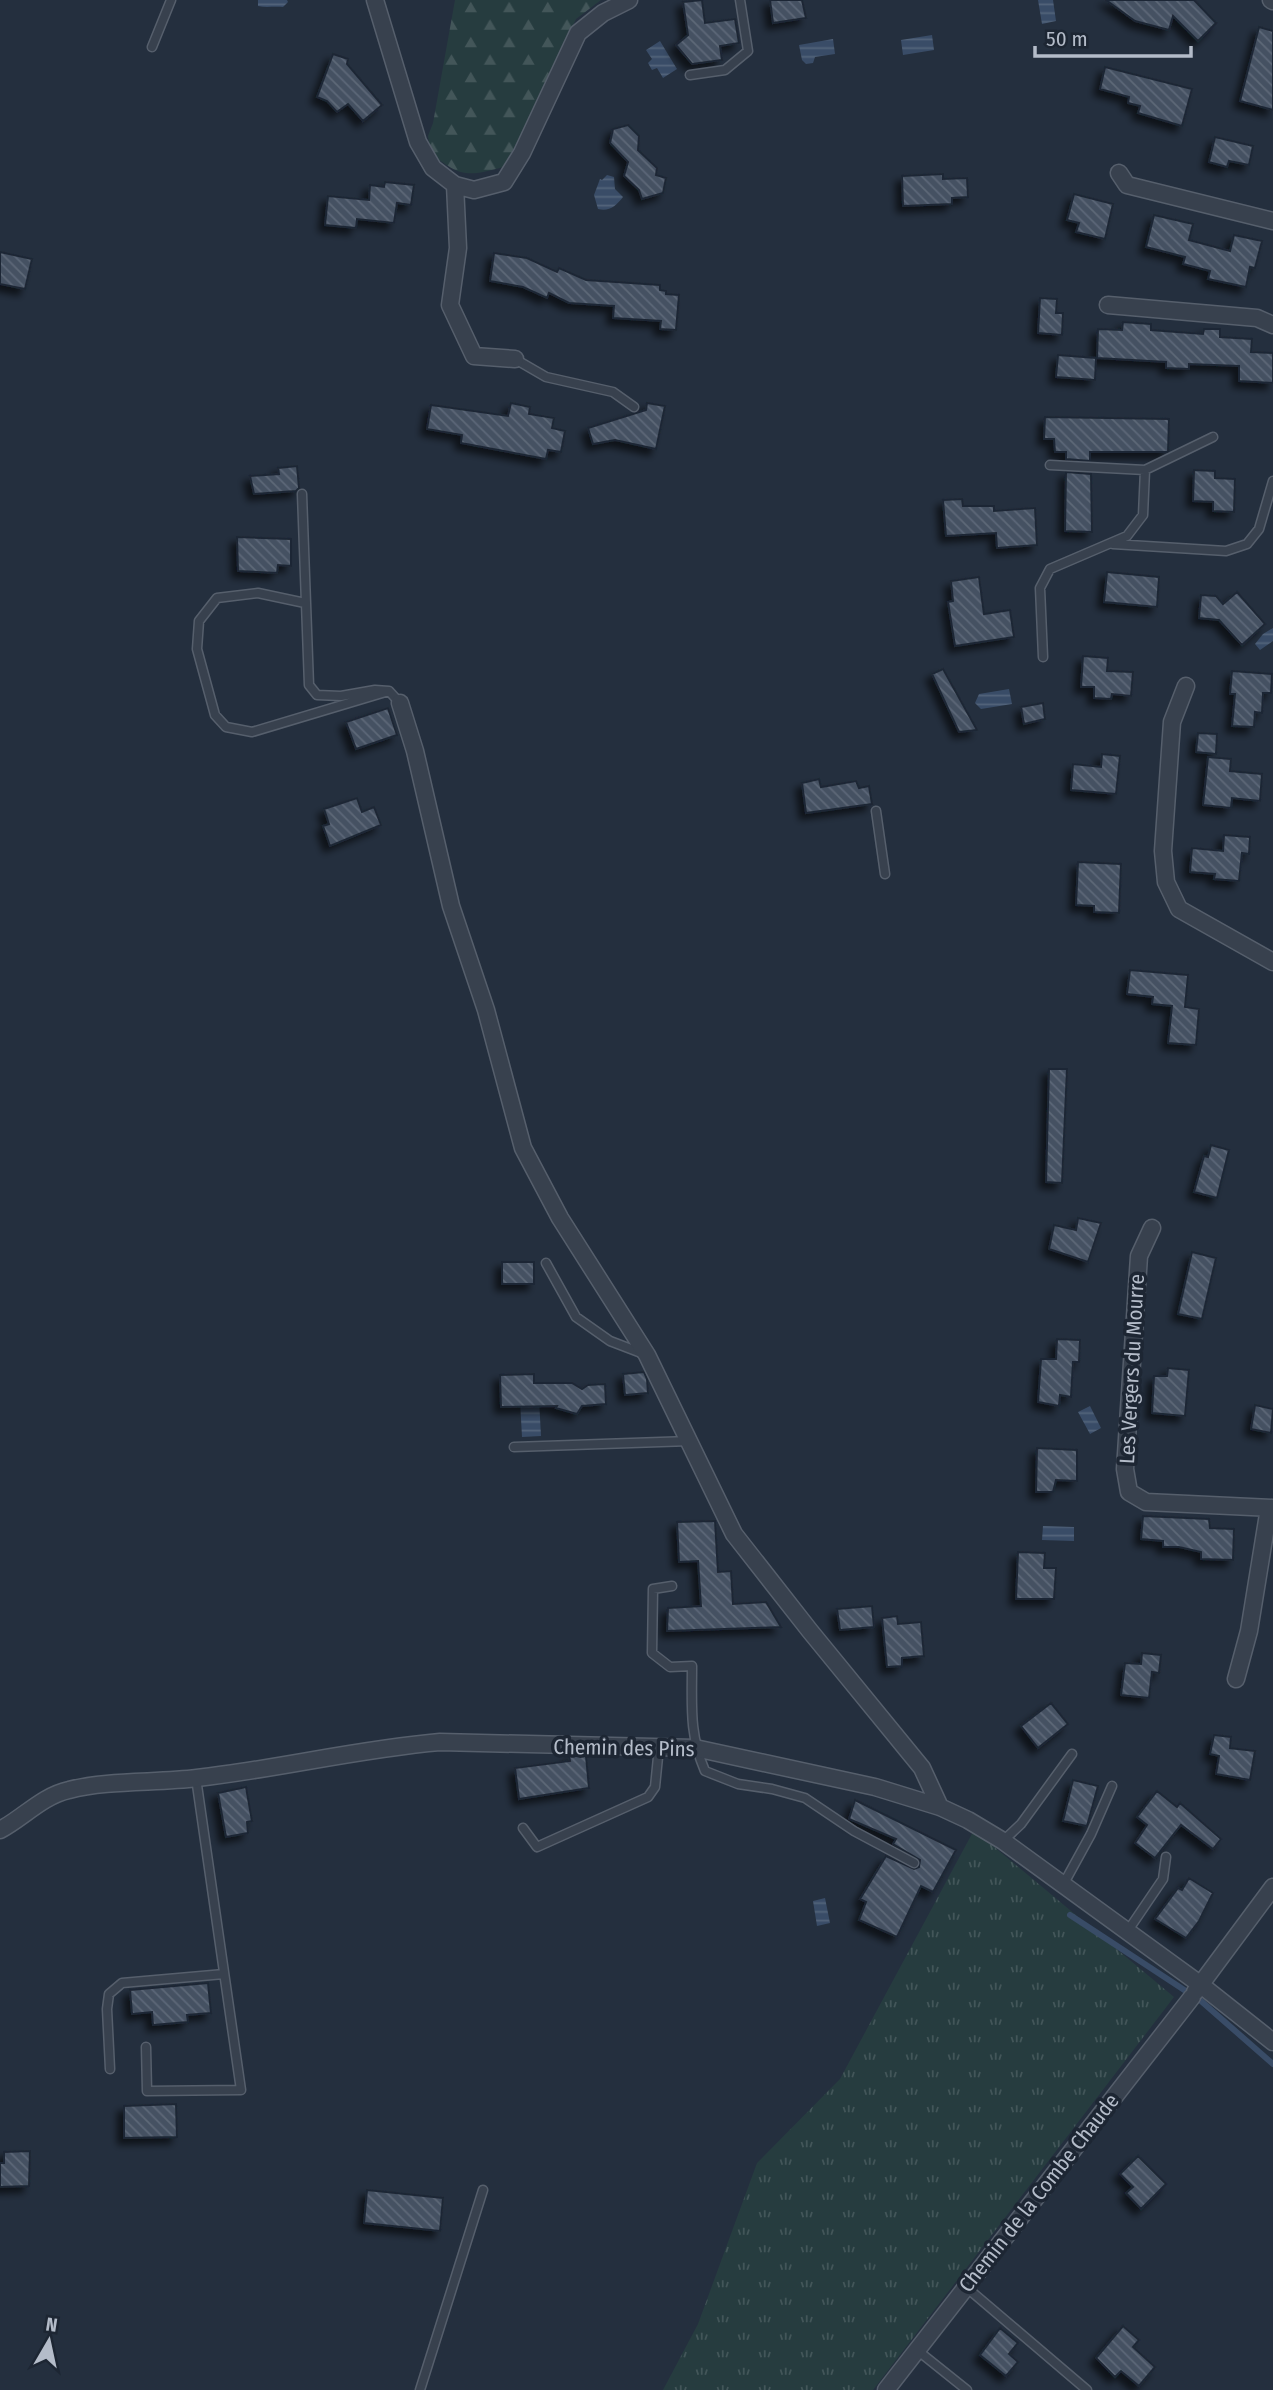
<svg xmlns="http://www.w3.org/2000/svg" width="1273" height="2390" font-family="'Fira Sans Condensed',sans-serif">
	<defs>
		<pattern id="grass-tufts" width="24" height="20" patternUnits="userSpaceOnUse" patternTransform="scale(1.75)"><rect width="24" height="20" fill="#263c3f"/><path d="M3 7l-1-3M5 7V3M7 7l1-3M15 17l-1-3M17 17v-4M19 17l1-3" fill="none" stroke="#435659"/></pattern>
		<pattern id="forest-firs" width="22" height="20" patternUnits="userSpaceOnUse" patternTransform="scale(1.75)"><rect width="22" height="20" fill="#263c3f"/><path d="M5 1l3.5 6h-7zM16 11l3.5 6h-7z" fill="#435659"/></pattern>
		<pattern id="water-rules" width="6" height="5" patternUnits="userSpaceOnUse" patternTransform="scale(1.75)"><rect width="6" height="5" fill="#394c67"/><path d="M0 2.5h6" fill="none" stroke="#53647b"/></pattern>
		<pattern id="building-back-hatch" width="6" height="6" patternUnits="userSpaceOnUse" patternTransform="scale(1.75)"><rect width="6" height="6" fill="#455162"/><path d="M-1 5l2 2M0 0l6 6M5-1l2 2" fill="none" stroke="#5d6877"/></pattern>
		<filter id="shadow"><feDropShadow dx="-6" dy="6" stdDeviation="3.5" flood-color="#0009"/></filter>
	</defs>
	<rect width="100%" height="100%" fill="#242f3e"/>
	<path fill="url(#grass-tufts)" d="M974 1830 1174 1997 873 2390H663L698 2324 757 2163 840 2079Z"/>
	<path fill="url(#forest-firs)" d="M455 0H601L576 19 520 138 503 167C466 177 462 177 431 154L428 136 433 123Z"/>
	<path fill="url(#water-rules)" d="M258 0H287L288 2 283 7C274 6 266 8 258 6Z
		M1038 0H1053L1056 21 1042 24Z
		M932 35 934 50 903 55 901 40Z
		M833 39 835 54 815 57 813 63 806 64 802 60 799 45Z
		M660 41 677 69 663 78 657 68 652 70 648 63 652 59 646 50Z
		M607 175 614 177 615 189 623 197C616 206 609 212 598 209L594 195 600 179 602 180Z
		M1273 628V641L1260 650 1255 644 1263 634Z
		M1009 689 1012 704 981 709 975 703 979 694Z
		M539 1399 541 1436 522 1437 520 1400Z
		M1090 1406 1101 1428 1090 1434 1078 1412Z
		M1043 1526 1074 1527V1541L1042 1540Z
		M825 1898 830 1923 817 1926 813 1901Z"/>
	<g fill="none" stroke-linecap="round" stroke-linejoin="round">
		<path stroke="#394c67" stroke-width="6" d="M1070 1915 1201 2001 1273 2064"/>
	</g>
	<path fill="url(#building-back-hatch)" stroke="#1f2835" stroke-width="2" filter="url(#shadow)" d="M702 0 705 23 735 19 739 43 720 46 722 60 692 64 676 45 688 35 683 2Z
		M770 0H802L806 18 773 23Z
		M1106 0H1194L1216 23 1198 41 1173 16 1169 30 1135 21Z
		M1259 27 1273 31V110L1240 101Z
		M333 54 348 59 347 64 382 105 363 121 348 104 337 112 327 101 317 97Z
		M1105 67 1192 89 1182 126 1138 113 1140 106 1128 103 1129 97 1100 89Z
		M628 125 639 136 638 150 657 168 656 175 666 178 663 193 642 199 639 190 624 176 628 162 610 143 613 129Z
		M1215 137 1253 146 1249 165 1229 161 1227 167 1209 162Z
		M943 174V179L967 178 968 197 952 198V204L903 206 902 176Z
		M385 182 414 185 411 205 397 203 394 223 357 219 356 228 325 225 328 196 369 200 370 185 384 187Z
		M1074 194 1113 204 1105 239 1076 232 1079 223 1067 220Z
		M1154 215 1193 224 1189 240 1230 251 1234 235 1262 241 1255 268 1250 267 1246 287 1208 279 1210 271 1183 264 1185 257 1146 247Z
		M0 252 32 259 25 289 0 284Z
		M494 253 527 258 557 272 559 268 586 280 660 285V290L666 291V294L679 295 676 330 660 329 661 321 613 318 614 306 569 303 549 293 547 298 523 287 490 281Z
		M1040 298 1057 299 1056 313H1063L1062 335 1038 333Z
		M1123 322 1151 324V330L1203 334 1204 329H1220V337L1252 339 1251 352 1273 353V383L1239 381V366L1189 364V369L1166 368V362L1097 358 1098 329 1122 330Z
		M1058 355 1096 358 1095 380 1056 377Z
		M511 403 530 407 529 414 554 418 552 428 565 431 561 452 548 450 546 459 461 443 462 435 427 429 431 405 508 416Z
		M647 403 665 406 656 449 615 440 593 444 588 428 646 410Z
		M1045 417 1169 419 1168 452H1090V461L1066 459V452H1055L1054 439H1044Z
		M297 466 299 488 296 491 254 494 250 476 279 474 278 468Z
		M1194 470 1215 471V478L1235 479 1234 512 1213 511V502L1193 501Z
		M1066 472 1091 474 1092 532 1065 531Z
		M962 499 963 506H994V511L1035 508 1037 545 997 548 996 533 946 536 943 500Z
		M237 537 291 539V566L278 565 277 573 238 571Z
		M1107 572 1159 577 1157 607 1104 602Z
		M979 577 984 614 1010 610 1014 637 955 646 948 602 953 601 951 581Z
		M1237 592 1265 624 1242 645 1219 620 1199 618 1201 595 1216 596 1223 604Z
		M1083 656 1108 658 1107 671 1133 672 1131 696 1112 694 1111 699 1094 698V687H1081Z
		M943 669 977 730 959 732 932 674Z
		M1232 671 1272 674 1271 693H1263L1262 713 1255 712 1254 727 1232 726 1235 694H1230Z
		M1043 703 1045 719 1024 724 1021 707Z
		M388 708 397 735 356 749 346 722Z
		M1198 733 1217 734 1216 754 1196 752Z
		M1102 754 1120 756 1116 794 1071 790 1073 764 1101 767Z
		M1208 757 1231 759 1230 771 1262 774 1260 801 1232 798 1231 808 1203 805Z
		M819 779 821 787 856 781 859 788 869 786 872 804 806 813 802 783Z
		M357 798 362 812 374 807 381 825 330 846 323 826 329 824 324 809Z
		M1224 835 1250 837 1249 854 1242 853 1239 881 1214 879 1215 874 1190 872 1192 848 1223 851Z
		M1078 862 1121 864 1119 913 1094 912V906L1076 905Z
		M1130 970 1188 975 1185 1007 1199 1009 1196 1045 1168 1043 1172 1006 1152 1004 1153 997 1127 994Z
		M1049 1069H1067L1062 1183 1046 1182Z
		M1211 1145 1229 1150 1217 1198 1194 1192 1204 1156 1208 1157Z
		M1078 1218 1101 1223 1088 1262 1049 1249 1054 1225 1076 1230Z
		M1192 1252 1216 1258 1202 1319 1178 1314Z
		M502 1262H534V1284H502Z
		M1057 1339 1080 1340 1079 1362H1073L1071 1397 1060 1395 1059 1406 1038 1402 1041 1359H1056Z
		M1168 1368 1189 1370 1185 1416 1152 1413 1154 1376H1167Z
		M644 1372 647 1379 648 1393 625 1395 623 1374Z
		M534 1374V1383H572L582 1389 588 1385 605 1384 606 1404 582 1406 577 1414 556 1408 557 1406 501 1407 500 1375Z
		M1255 1405 1273 1409 1271 1433 1251 1429Z
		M1037 1448 1077 1450V1481L1056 1480 1053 1492H1036Z
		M1143 1516 1209 1519 1210 1528 1234 1529 1233 1560 1201 1559V1552L1179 1547H1163V1541L1141 1539Z
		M715 1521 718 1572 731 1571 733 1604 766 1602 781 1627 667 1631 668 1608 701 1606 698 1561 679 1562 677 1522Z
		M1018 1552 1045 1553 1044 1568H1056L1054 1599H1016Z
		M872 1606 874 1627 840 1630 837 1609Z
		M897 1616 898 1624 921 1622 924 1656 902 1658V1666L887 1667 882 1618Z
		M1142 1653 1161 1655 1159 1673 1152 1672 1149 1698 1121 1695 1125 1663 1141 1664Z
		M1051 1703 1068 1724 1038 1748 1021 1726Z
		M1214 1735 1231 1737 1230 1748 1255 1751 1250 1780 1216 1774 1219 1756 1210 1754Z
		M569 1756H586L589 1788 519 1799 515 1768 570 1761Z
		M1073 1780 1098 1786 1087 1826 1063 1821Z
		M246 1787 252 1821 247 1822 248 1833 226 1837 218 1793Z
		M1157 1791 1177 1807 1180 1803 1221 1839 1213 1849 1181 1825 1155 1858 1135 1843 1147 1825 1137 1817Z
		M855 1800 956 1850 933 1892 921 1886 897 1937 859 1920 866 1902 860 1899 886 1856 914 1869 919 1867 920 1860 893 1844 896 1839 849 1819Z
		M1189 1878 1213 1893 1199 1921 1186 1938 1155 1919 1178 1888 1182 1890Z
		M208 1983 211 2013 187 2015 188 2022 153 2025 152 2012 132 2014 130 1990Z
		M176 2104 177 2137 124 2138V2106Z
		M30 2151 29 2186 0 2187V2163H4V2152Z
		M1138 2156 1166 2184 1141 2209 1126 2193 1133 2187 1120 2174Z
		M367 2190 443 2198 440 2231 364 2223Z
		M1123 2326 1139 2340 1133 2347 1155 2367 1139 2386 1121 2371 1115 2377 1096 2358Z
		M1000 2328 1018 2343 1009 2354 1018 2362 1006 2376 980 2355Z"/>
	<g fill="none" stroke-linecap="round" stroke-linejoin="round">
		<defs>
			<path id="lane" d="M152 47 171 0
				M690 75 725 70 748 51 740 0
				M515 359 546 377 613 392 634 407
				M1050 465 1145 470
				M302 494 309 685 317 695 341 696 375 690 389 691 400 703
				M1113 544 1226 551 1247 544 1259 529 1273 481
				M305 603 258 593 217 598 199 621 197 649 215 715 226 727 252 732 389 691
				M1043 657 1040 588 1050 569 1127 536 1143 515 1145 470 1213 437
				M876 811 885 874
				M546 1263 576 1317 610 1341 644 1354
				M514 1447 690 1441
				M672 1586 653 1589 652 1653 670 1667 692 1666C692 1706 689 1734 705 1771L738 1784 772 1789 805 1798 854 1831 914 1863
				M523 1828 537 1847 648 1797 655 1787 659 1747
				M1003 1841 1021 1824 1072 1754
				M1063 1885 1091 1834 1112 1786
				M1127 1932 1163 1879 1166 1857
				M146 2047 147 2091 241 2090 196 1778
				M110 2069 107 2009 109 1994 122 1983 224 1974
				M966 2287 1087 2390
				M917 2350 967 2390
				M420 2390 483 2190"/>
			<path id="street" d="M375 0 418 142 433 168 455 185 474 190 504 182 522 153 578 33 603 13 629 0
				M1271 0 1273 1
				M1119 173 1127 185 1273 221
				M455 185 458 248 450 305 474 356 515 359
				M1108 305 1257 318 1273 325
				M1186 686 1172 722 1163 851 1166 882 1179 909 1273 962
				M400 703 415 751 451 906 486 1010 523 1148 560 1218 647 1355 734 1534 810 1631 922 1768 940 1807
				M1152 1228 1139 1256 1125 1469 1129 1492 1146 1502 1273 1508
				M1236 1679 1249 1631 1269 1508
				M0 1830C23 1818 42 1796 69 1790 107 1780 157 1783 197 1778 278 1769 358 1749 440 1742L695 1748 875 1787 940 1807 968 1820 1003 1841 1201 1985 1273 2042
				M1195 1992 1273 1887
				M886 2390 1192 1997"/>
		</defs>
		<use href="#lane" stroke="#565f6c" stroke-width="11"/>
		<use href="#street" stroke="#565f6c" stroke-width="19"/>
		<use href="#lane" stroke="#38414e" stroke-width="8"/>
		<use href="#street" stroke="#38414e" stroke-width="16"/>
	</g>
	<g text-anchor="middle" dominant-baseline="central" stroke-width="7" stroke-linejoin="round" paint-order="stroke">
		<g font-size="21" fill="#b4bcc9" stroke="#1d2633">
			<text transform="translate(1132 1369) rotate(-87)">Les Vergers du Mourre</text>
			<text transform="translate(624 1748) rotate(1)">Chemin des Pins</text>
			<text transform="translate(1039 2193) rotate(-52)">Chemin de la Combe Chaude</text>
		</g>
	</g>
	<g transform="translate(49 2341) rotate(9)" stroke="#1d2633" stroke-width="5" paint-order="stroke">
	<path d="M0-5L12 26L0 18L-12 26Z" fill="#b4bcc9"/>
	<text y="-10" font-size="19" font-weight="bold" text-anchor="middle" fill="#b4bcc9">N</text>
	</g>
	<path d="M1035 46v10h156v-10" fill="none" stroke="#b4bcc9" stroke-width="3.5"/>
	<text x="1046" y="46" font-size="21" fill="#b4bcc9" stroke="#1d2633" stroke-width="5" paint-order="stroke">50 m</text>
</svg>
